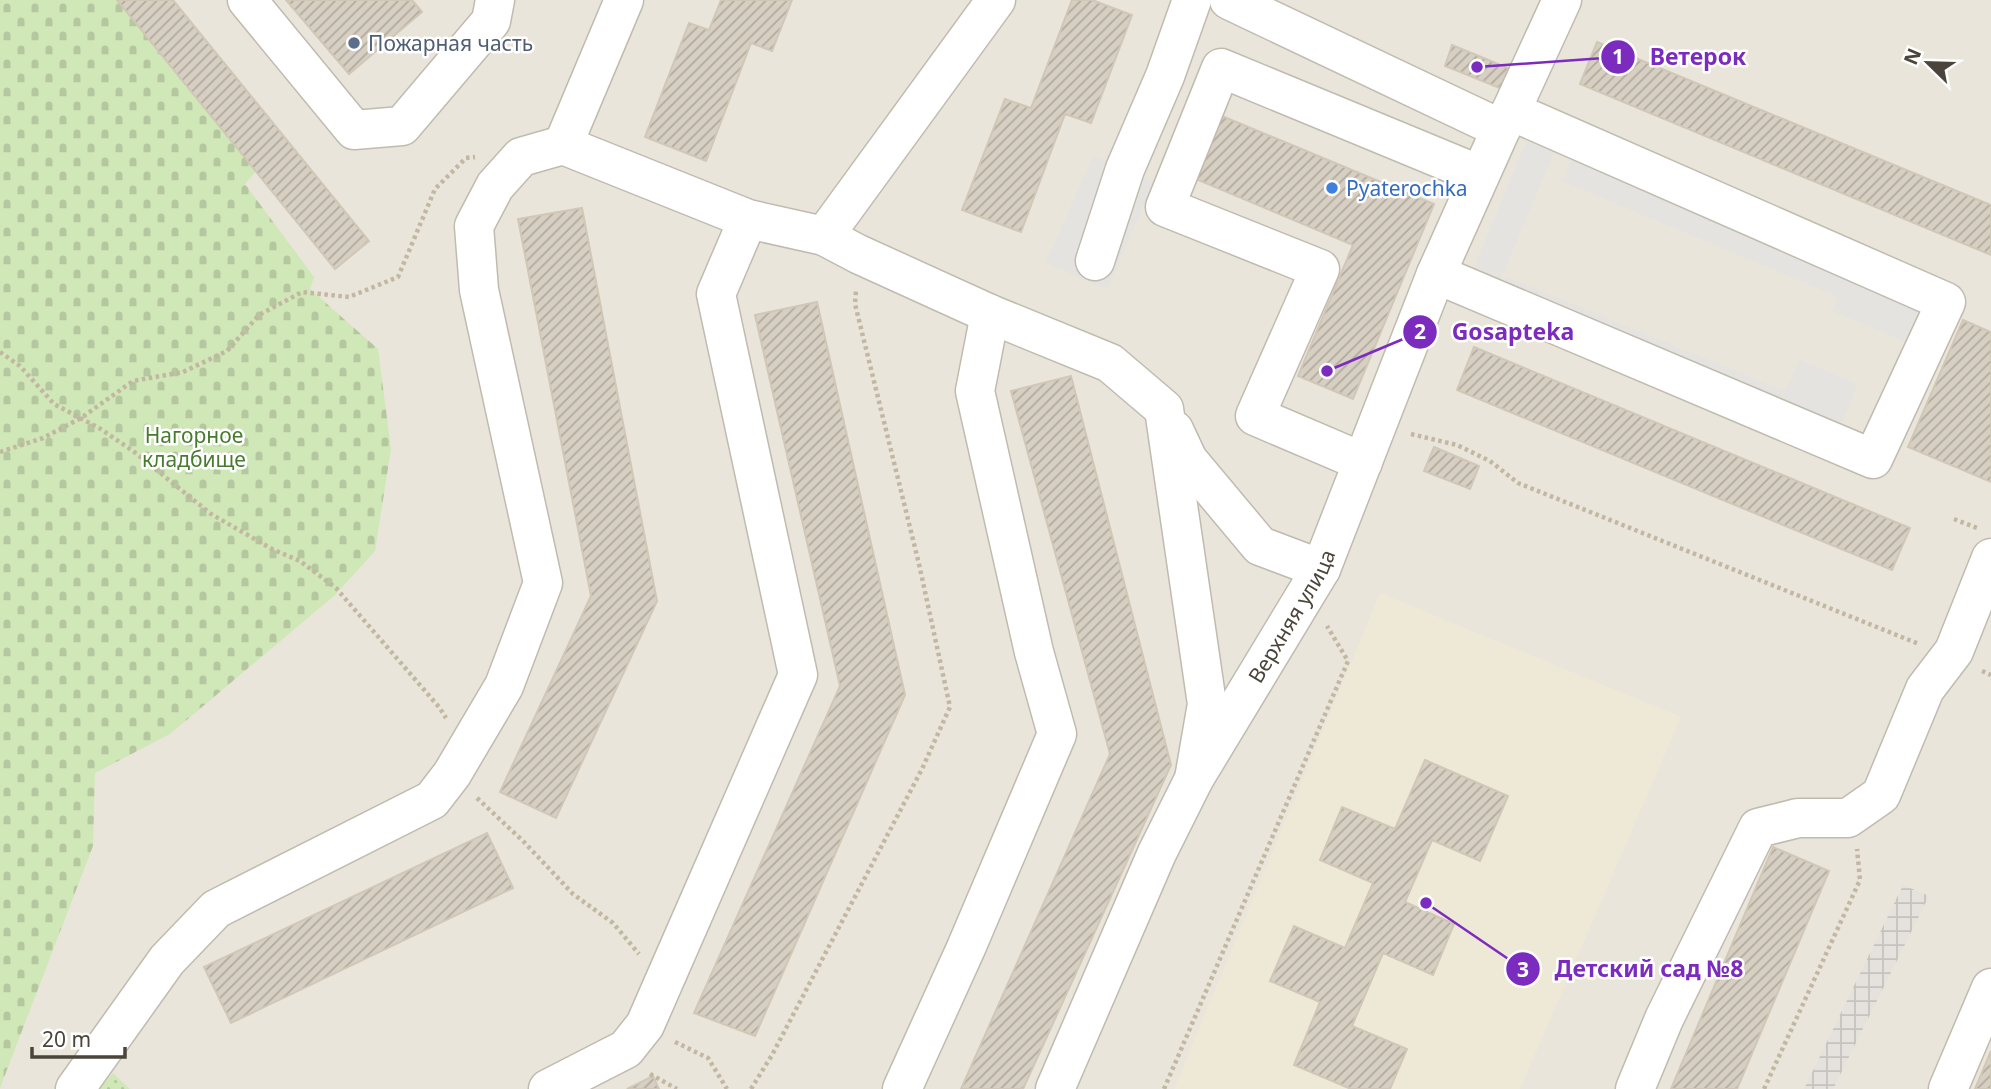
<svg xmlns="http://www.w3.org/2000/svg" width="1991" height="1089" font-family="'Noto Sans',sans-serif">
	<defs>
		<pattern id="industrial-grid" width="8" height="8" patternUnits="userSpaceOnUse" patternTransform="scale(1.75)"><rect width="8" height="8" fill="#e5e2dd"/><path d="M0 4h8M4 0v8" fill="none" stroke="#c6c3be"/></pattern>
		<pattern id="cemetery-stones" width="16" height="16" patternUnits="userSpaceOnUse" patternTransform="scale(1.75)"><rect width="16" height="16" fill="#d0e7b8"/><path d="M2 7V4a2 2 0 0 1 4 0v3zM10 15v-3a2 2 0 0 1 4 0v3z" fill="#b4c79f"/></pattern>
		<pattern id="park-dots" width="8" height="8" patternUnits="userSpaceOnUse" patternTransform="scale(1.75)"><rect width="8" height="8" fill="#d0e7b8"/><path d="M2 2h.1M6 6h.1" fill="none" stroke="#b4c79f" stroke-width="1.8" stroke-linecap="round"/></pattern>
		<pattern id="building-hatch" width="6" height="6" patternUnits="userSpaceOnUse" patternTransform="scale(1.75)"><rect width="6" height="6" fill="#d7cfc2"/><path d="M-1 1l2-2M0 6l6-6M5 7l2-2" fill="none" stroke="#b0aa9f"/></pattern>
	</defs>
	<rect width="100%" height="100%" fill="#f5f3ec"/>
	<path fill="#e9e5db" d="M0 0H1991V1089H0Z"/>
	<path fill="url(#industrial-grid)" d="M1903 885 1929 896 1833 1089H1804Z"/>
	<path fill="#eee8d7" d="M1380 593 1681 717 1520 1089H1174Z"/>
	<path fill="url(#cemetery-stones)" d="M0 0H117L256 171 245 184 314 277 310 289 378 349 391 449 375 551 335 595 170 734 95 773 93 846 0 1088Z"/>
	<path fill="url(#park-dots)" d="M113 1073 130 1089H99Z"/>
	<path fill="#e5e3e0" d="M1529 134 1557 146 1495 293 1468 282Z
		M1575 149 1934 300 1915 346 1832 311 1838 297 1562 181Z
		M1093 155 1154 182 1107 290 1046 263Z
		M1507 277 1785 391 1799 360 1858 384 1838 433 1500 295Z"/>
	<path fill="url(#building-hatch)" stroke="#d1c7b6" stroke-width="2" d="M117 0H173L369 241 335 269Z
		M286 0H412L422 12 349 74Z
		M721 0H792L772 51 751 43 706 161 645 137 689 23 709 30Z
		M1072 0H1092L1132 15 1091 123 1065 114 1021 232 962 210 1005 99 1031 108Z
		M1597 42 1991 205V255L1580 84Z
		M1452 45 1508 68 1502 89 1445 66Z
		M1210 111 1434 204 1353 399 1298 376 1353 245 1184 174Z
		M582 208 657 601 556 818 500 792 591 596 518 219Z
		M817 302 905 695 755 1036 694 1013 840 686 755 315Z
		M1963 320 1991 332V482L1908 447Z
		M1474 347 1910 528 1892 570 1457 390Z
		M1071 376 1171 765 1023 1089H961L1110 754 1011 391Z
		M1434 447 1479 466 1470 489 1424 471Z
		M1425 760 1508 796 1480 861 1432 840 1405 902 1454 924 1433 975 1383 953 1352 1026 1407 1049 1390 1089H1351L1294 1065 1320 1002 1270 981 1294 926 1345 948 1373 883 1320 860 1342 807 1395 829Z
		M487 833 513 888 231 1023 204 967Z
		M1773 847 1829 871 1737 1089H1671Z
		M1991 1051V1089H1975Z
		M653 1076 659 1089H627Z"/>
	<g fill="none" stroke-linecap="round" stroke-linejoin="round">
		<defs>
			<g id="minor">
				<path d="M247 0 354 130 402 126 491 21 495 0"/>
				<path d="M1229 0 1501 129"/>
				<path d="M563 145 624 0"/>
				<path d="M824 236 996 0"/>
				<path d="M1095 261 1125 169 1165 76 1192 0"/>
				<path d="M1436 274 1873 459 1946 302 1511 111"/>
				<path d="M1174 430 1188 460 1260 546 1321 569"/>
				<path d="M1363 462 1255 416 1320 269 1165 207 1221 68 1480 175"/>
				<path d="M75 1089 167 960 216 909 432 800 452 774 504 686 543 583 479 290 474 226 495 186 521 157 563 145 748 219 824 236 858 254 990 314 1110 363 1164 409 1207 704 1194 779"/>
				<path d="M548 1089 626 1049 645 1025 798 675 716 294 748 219"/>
				<path d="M902 1089 966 948 1057 734 1034 652 975 391 990 314"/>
				<path id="s1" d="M1055 1089 1157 853 1194 779 1321 569 1436 274 1501 129 1511 111 1562 0"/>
				<path d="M1635 1089 1664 1019 1758 828 1798 818H1848L1881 795 1925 689 1954 651 1991 558"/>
				<path d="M1948 1089 1991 988"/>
			</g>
		</defs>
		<use href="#minor" stroke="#c1bbaf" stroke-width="41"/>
		<path stroke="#c2b7a1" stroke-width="4.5" stroke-dasharray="3.5 3.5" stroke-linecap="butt" d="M0 352 20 366 54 404 99 428 133 451 211 514 272 549 300 561 336 588 439 707 446 718
			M1411 434 1457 445 1490 461 1518 483 1919 644
			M0 452 43 438 81 418 133 381 183 372 227 351 259 315 302 292 349 297 398 277 435 189 466 158 475 157
			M1954 519 1977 528
			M1982 671 1991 675
			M477 798 523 841 573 894 613 923 639 954
			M675 1042 708 1058 727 1089
			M650 1074 677 1089
			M751 1089 772 1055 922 769 950 707 919 564 855 304 856 290
			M1164 1089 1348 661 1327 626
			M1764 1089 1860 880 1857 849"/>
		<use href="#minor" stroke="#fff" stroke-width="38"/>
	</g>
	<circle fill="#5c6f8a" stroke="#fff" stroke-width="2.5" cx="354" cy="43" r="7"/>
	<circle fill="#3f7fe0" stroke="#fff" stroke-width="2.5" cx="1332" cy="188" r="7"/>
	<g text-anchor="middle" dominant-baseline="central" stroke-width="5" stroke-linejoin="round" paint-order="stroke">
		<g font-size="21" fill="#4e5e75" stroke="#fff" text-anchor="start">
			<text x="368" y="43">Пожарная часть</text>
		</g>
		<g font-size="21" fill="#366cbe" stroke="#fff" text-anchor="start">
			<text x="1346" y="188">Pyaterochka</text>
		</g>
		<g font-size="21" fill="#487a2f" stroke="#fff">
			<text x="194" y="435">Нагорное<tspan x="194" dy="24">кладбище</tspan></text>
		</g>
		<g font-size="21" fill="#4a443a" stroke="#fff">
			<text stroke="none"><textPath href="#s1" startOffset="530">Верхняя улица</textPath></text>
		</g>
	</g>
	<path fill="none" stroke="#7b2cbf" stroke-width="2.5" d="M1477 67L1618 57M1327 371L1420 332M1426 903L1523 969"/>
	<g fill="#7b2cbf" stroke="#fff" stroke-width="2.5">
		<circle cx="1477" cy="67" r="7"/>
		<circle cx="1327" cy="371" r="7"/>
		<circle cx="1426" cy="903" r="7"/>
		<circle cx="1618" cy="57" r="18"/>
		<circle cx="1420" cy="332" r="18"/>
		<circle cx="1523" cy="969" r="18"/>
	</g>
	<g font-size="21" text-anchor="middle" font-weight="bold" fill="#fff">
		<text x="1618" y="64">1</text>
		<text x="1420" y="339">2</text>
		<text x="1523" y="977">3</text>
	</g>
	<g font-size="23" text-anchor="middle" font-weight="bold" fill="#7b2cbf" stroke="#fff" stroke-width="5" stroke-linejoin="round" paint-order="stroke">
		<text x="1698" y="65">Ветерок</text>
		<text x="1513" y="340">Gosapteka</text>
		<text x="1649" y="977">Детский сад №8</text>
	</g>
	<g transform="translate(1928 63) rotate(293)" stroke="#ffffff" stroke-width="5" paint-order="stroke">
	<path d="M0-5L12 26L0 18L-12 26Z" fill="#4a443a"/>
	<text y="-10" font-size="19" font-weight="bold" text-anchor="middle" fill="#4a443a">N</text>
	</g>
	<path d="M32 1047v10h93v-10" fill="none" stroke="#4a443a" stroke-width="3.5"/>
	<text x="42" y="1047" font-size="21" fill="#4a443a" stroke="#ffffff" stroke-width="5" paint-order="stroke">20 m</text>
</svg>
